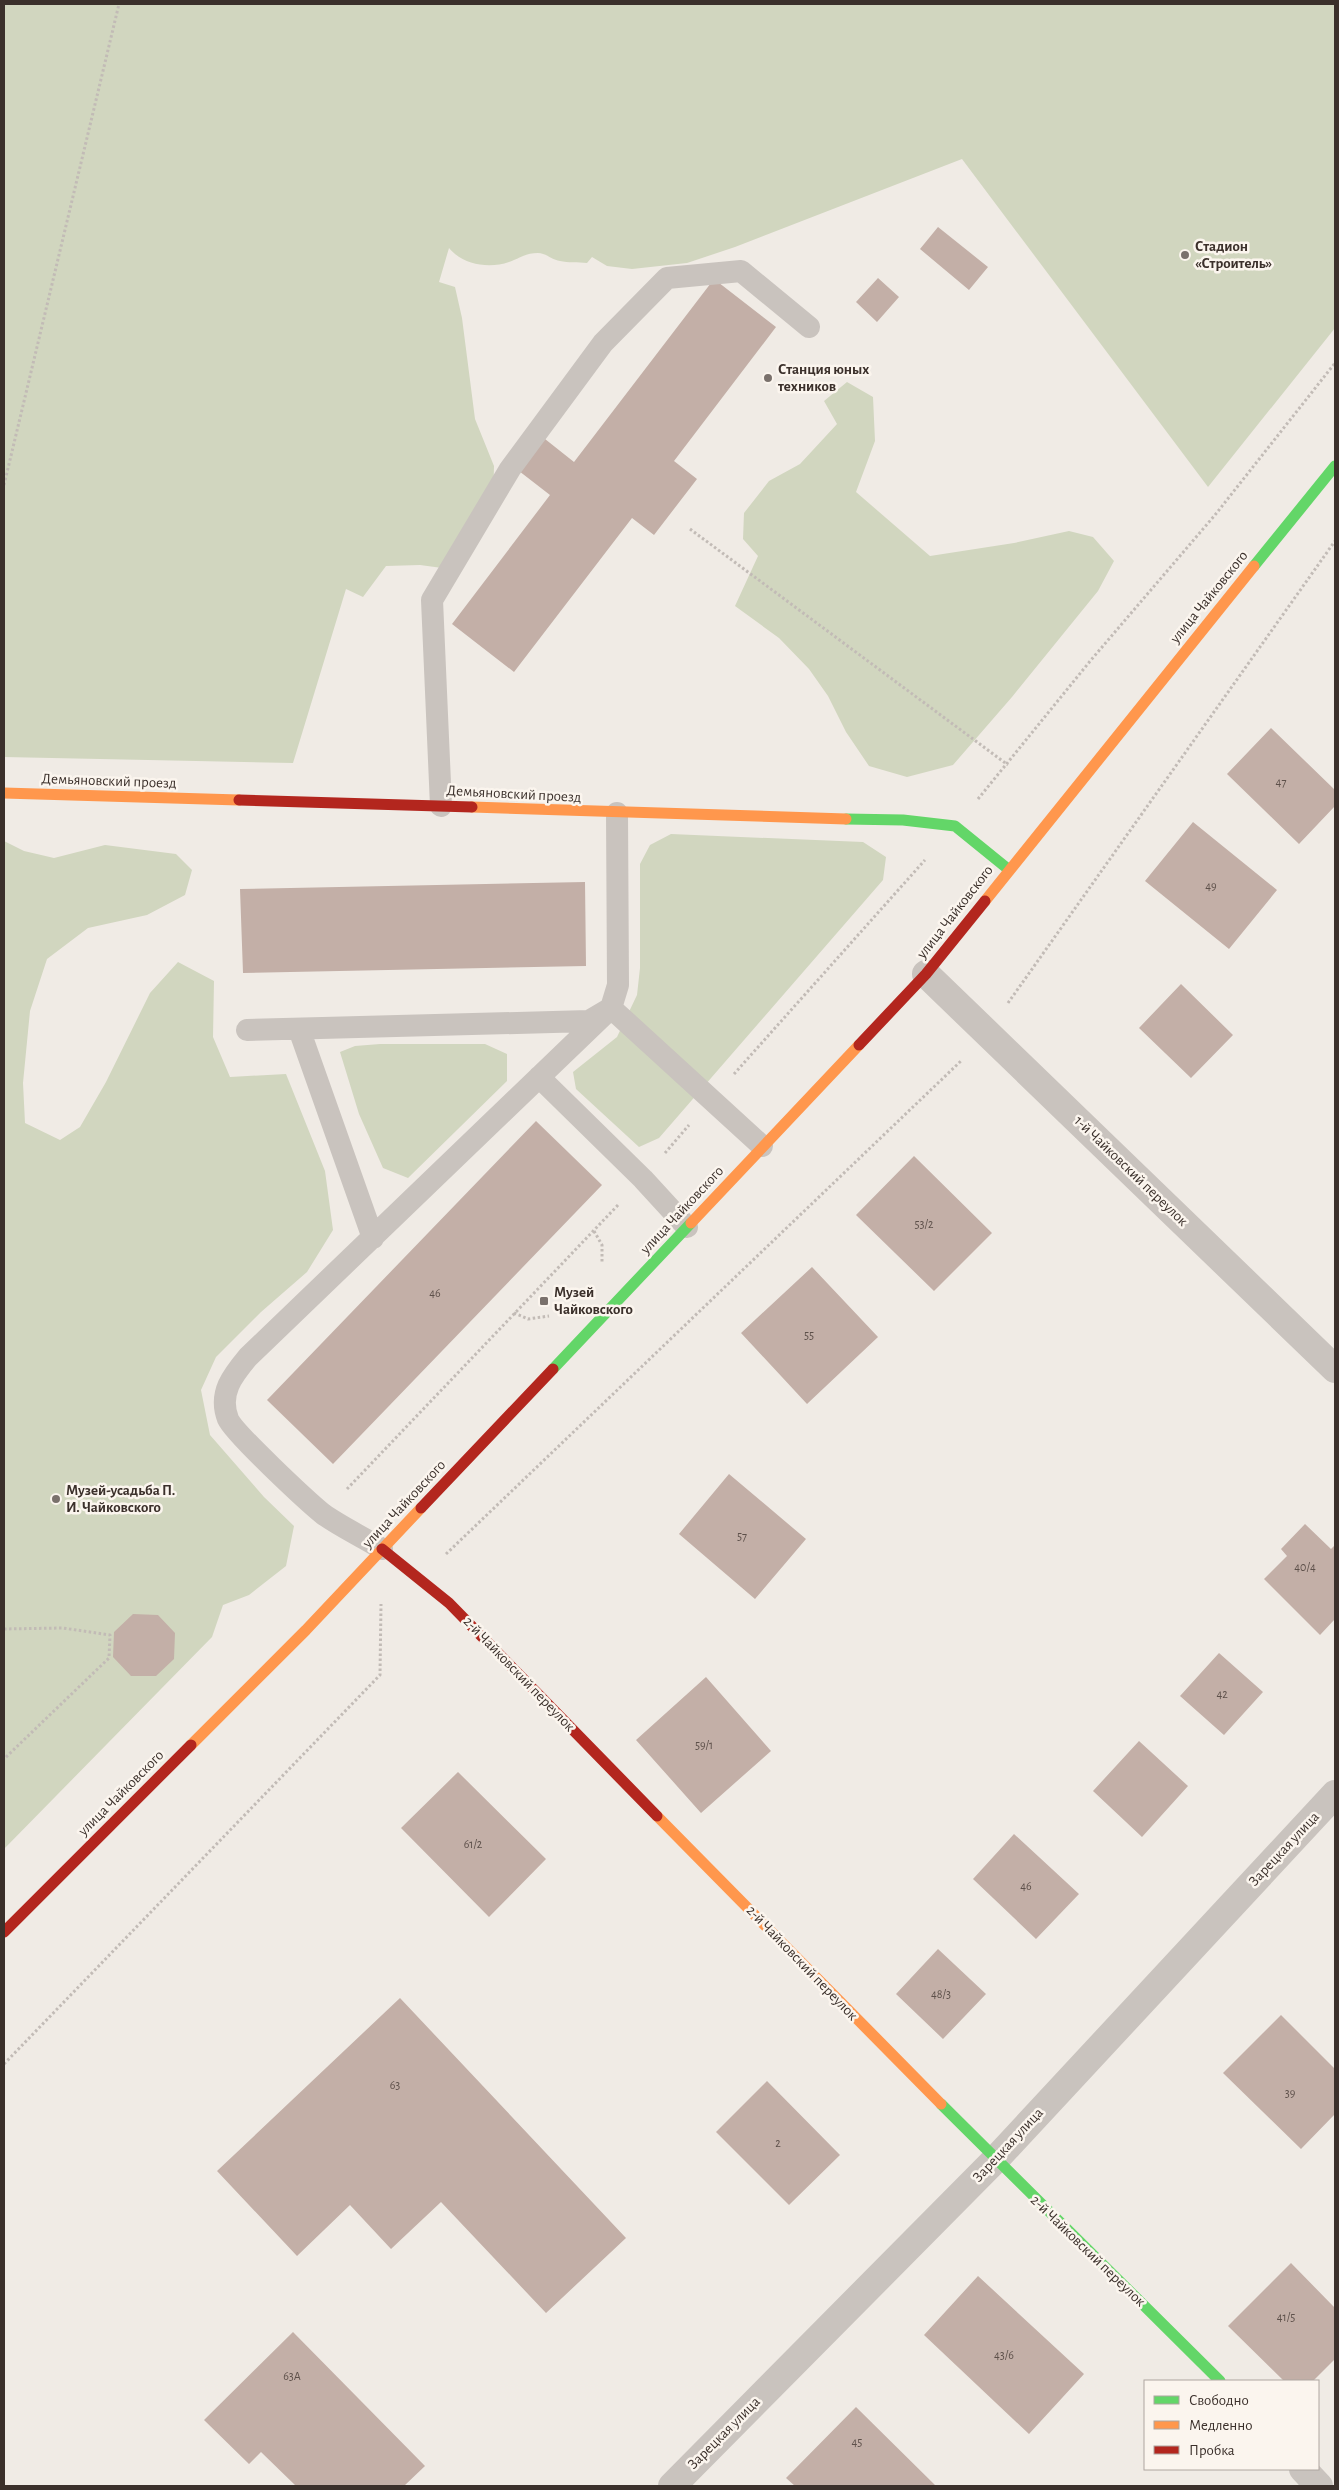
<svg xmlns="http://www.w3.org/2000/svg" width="1339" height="2490" font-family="'Alegreya Sans',sans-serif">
	<rect width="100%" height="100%" fill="#f0ebe5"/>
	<path fill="#d1d6bf" d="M4 4H1335V328L1208 487 962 159 735 247 687 263 632 269 607 266 592 257 587 263C578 262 568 263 560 261 552 260 546 253 538 253 526 253 520 258 509 262 489 269 463 265 449 248L439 282 455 287 462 318 475 419 494 466 493 504 457 570 420 565 386 566 363 597 346 589 293 763 4 757Z
		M847 382 873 397 875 441 856 492 930 556 1014 543 1069 531 1093 537 1114 561 1098 591 1012 697 953 765 907 777 869 766 846 732 828 696 809 669 779 638 735 606 758 556 743 539 744 513 769 481 800 464 837 424 824 401Z
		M671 834 863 842 886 857 883 880 659 1138 639 1147 576 1089 573 1072 617 1037 637 995 640 968V864L650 845Z
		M4 841 24 851 54 858 105 845 176 854 192 870 185 895 147 915 88 928 47 959 30 1011 23 1083 25 1123 60 1140 80 1127 106 1082 150 993 178 962 214 981 213 1037 230 1077 286 1074 325 1171 333 1230 307 1272 261 1312 216 1357 201 1390 210 1435 264 1497 294 1526 286 1566 249 1595 223 1605 212 1637 4 1849Z
		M380 1044H485L507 1054V1081L408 1178 383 1168 359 1114 340 1052 355 1046Z"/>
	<path fill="#c3afa7" d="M938 227 988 267 969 290 920 249Z
		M878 278 899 297 877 322 856 302Z
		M714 279 776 327 674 461 697 479 654 535 632 518 514 672 452 624 550 495 519 471 545 439 574 462Z
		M1271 728 1335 790V806L1299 844 1227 774Z
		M1193 822 1277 890 1229 949 1145 881Z
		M585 882 586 966 243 973 240 889Z
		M1181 984 1233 1035 1191 1078 1139 1028Z
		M536 1121 602 1185 333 1464 267 1400Z
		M914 1156 992 1233 934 1291 856 1215Z
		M812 1267 878 1337 807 1404 741 1333Z
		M729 1474 806 1539 755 1599 679 1534Z
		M1305 1524 1331 1549 1335 1545V1619L1320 1635 1264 1579 1287 1556 1281 1549Z
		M133 1614 158 1615 175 1633 174 1659 156 1676H131L113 1657 114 1632Z
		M1219 1653 1263 1692 1224 1735 1180 1696Z
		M706 1677 771 1751 701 1813 636 1740Z
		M1139 1741 1188 1786 1142 1837 1093 1791Z
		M458 1772 546 1859 489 1917 401 1828Z
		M1014 1834 1079 1894 1036 1939 973 1879Z
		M938 1949 986 1994 943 2039 896 1994Z
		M400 1998 626 2238 546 2313 441 2202 391 2249 350 2205 297 2256 217 2171Z
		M1281 2015 1335 2069V2114L1301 2149 1223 2073Z
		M767 2081 840 2155 789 2205 716 2132Z
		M1291 2263 1335 2308V2359L1313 2381H1284L1228 2326Z
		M978 2276 1084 2374 1029 2434 924 2335Z
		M293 2332 425 2466 404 2486H296L261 2452 249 2464 204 2420Z
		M856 2407 936 2486H795L786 2478Z"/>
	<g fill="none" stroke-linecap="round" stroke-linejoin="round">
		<path stroke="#c2bbb6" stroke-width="3" stroke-dasharray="2.5 2.5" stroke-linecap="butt" d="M4 485 119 4
			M690 529 1008 765
			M978 799 1091 660 1215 515 1335 363
			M1008 1003 1335 541
			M734 1074 925 860
			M665 1153 689 1125
			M594 1231 602 1245V1263
			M514 1313 528 1319 549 1316
			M347 1489 619 1204
			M446 1554 962 1060
			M4 1629 63 1628 110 1635 109 1658 4 1759
			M4 2064 380 1675 381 1604"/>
		<path stroke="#c9c3be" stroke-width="22" d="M441 806 432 600 510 469 603 343 667 278 741 271 809 327
			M299 1029 373 1238
			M247 1030 589 1021 611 1008 618 985 617 813
			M539 1077 643 1179 687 1227
			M382 1549C363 1537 341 1527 323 1514 307 1501 234 1433 228 1419 218 1393 233 1375 248 1357L611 1008 762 1146"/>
		<path stroke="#c9c3be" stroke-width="28" d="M926 974 1335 1369
			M1303 2469 1319 2486
			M672 2486 995 2160 1335 1794"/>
		<path stroke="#63d668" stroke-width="11" d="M1254 566 1335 466
			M846 819 903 820 955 826 1008 869
			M553 1369 691 1223
			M941 2104 1220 2381"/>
		<path stroke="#ff974d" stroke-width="11" d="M4 793 239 800
			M472 807 846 819
			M985 901 1254 566
			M691 1223 859 1045
			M191 1745 306 1630 421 1508
			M657 1816 941 2104"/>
		<path stroke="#b3261e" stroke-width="11" d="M239 800 472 807
			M859 1045 926 974 985 901
			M421 1508 553 1369
			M382 1549 449 1603 657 1816
			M4 1932 191 1745"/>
	</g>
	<g fill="#7a716c" stroke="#fbf5ee" stroke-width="2">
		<circle cx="1185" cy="255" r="5"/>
		<circle cx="768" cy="378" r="5"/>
		<rect x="539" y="1296" width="10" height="10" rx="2.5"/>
		<circle cx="56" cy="1499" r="5"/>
	</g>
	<g text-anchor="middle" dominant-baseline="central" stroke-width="5" stroke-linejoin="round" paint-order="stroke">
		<g font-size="12" fill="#5d504a">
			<text x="1281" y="782">47</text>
			<text x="1211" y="886">49</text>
			<text x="924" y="1224">53/2</text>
			<text x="435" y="1293">46</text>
			<text x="809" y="1335">55</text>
			<text x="742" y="1536">57</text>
			<text x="1305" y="1567">40/4</text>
			<text x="1222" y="1694">42</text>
			<text x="704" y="1745">59/1</text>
			<text x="473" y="1844">61/2</text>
			<text x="1026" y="1886">46</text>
			<text x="941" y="1994">48/3</text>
			<text x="395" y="2085">63</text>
			<text x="1290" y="2093">39</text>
			<text x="778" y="2143">2</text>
			<text x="1286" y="2317">41/5</text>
			<text x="1004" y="2355">43/6</text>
			<text x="292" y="2376">63А</text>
			<text x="857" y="2442">45</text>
		</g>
		<g font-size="15" font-weight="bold" fill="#3b302b" stroke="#fbf5ee" text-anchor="start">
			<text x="1195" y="246">Стадион<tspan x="1195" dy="17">«Строитель»</tspan></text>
			<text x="778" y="369">Станция юных<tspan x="778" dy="17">техников</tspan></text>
			<text x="554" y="1292">Музей<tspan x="554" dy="17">Чайковского</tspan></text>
			<text x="66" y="1490">Музей-усадьба П.<tspan x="66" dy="17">И. Чайковского</tspan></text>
		</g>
		<g font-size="15" fill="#3b302b" stroke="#fbf5ee">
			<text transform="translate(1209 597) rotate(-51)">улица Чайковского</text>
			<text transform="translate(109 781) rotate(2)">Демьяновский проезд</text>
			<text transform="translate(514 794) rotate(3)">Демьяновский проезд</text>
			<text transform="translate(955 912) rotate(-52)">улица Чайковского</text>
			<text transform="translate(1131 1171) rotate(44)">1-й Чайковский переулок</text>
			<text transform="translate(682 1210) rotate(-47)">улица Чайковского</text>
			<text transform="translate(404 1504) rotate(-47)">улица Чайковского</text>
			<text transform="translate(519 1674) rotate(46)">2-й Чайковский переулок</text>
			<text transform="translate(121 1793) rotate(-45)">улица Чайковского</text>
			<text transform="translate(1284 1849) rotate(-47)">Зарецкая улица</text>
			<text transform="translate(802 1963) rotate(46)">2-й Чайковский переулок</text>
			<text transform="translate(1008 2145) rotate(-47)">Зарецкая улица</text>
			<text transform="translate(1088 2251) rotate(44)">2-й Чайковский переулок</text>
			<text transform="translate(724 2433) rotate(-45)">Зарецкая улица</text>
		</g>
	</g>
	<rect width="1339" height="2490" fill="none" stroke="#3b302b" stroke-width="10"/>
	<rect x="1144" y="2380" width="175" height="90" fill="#fbf5ee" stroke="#aea6a0"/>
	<rect x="1154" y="2396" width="25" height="8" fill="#63d668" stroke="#aea6a0"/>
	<text x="1189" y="2405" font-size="15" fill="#3b302b">Свободно</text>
	<rect x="1154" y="2421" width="25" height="8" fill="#ff974d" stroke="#aea6a0"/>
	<text x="1189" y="2430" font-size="15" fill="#3b302b">Медленно</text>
	<rect x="1154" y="2446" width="25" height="8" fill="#b3261e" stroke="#aea6a0"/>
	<text x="1189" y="2455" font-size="15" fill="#3b302b">Пробка</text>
</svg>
